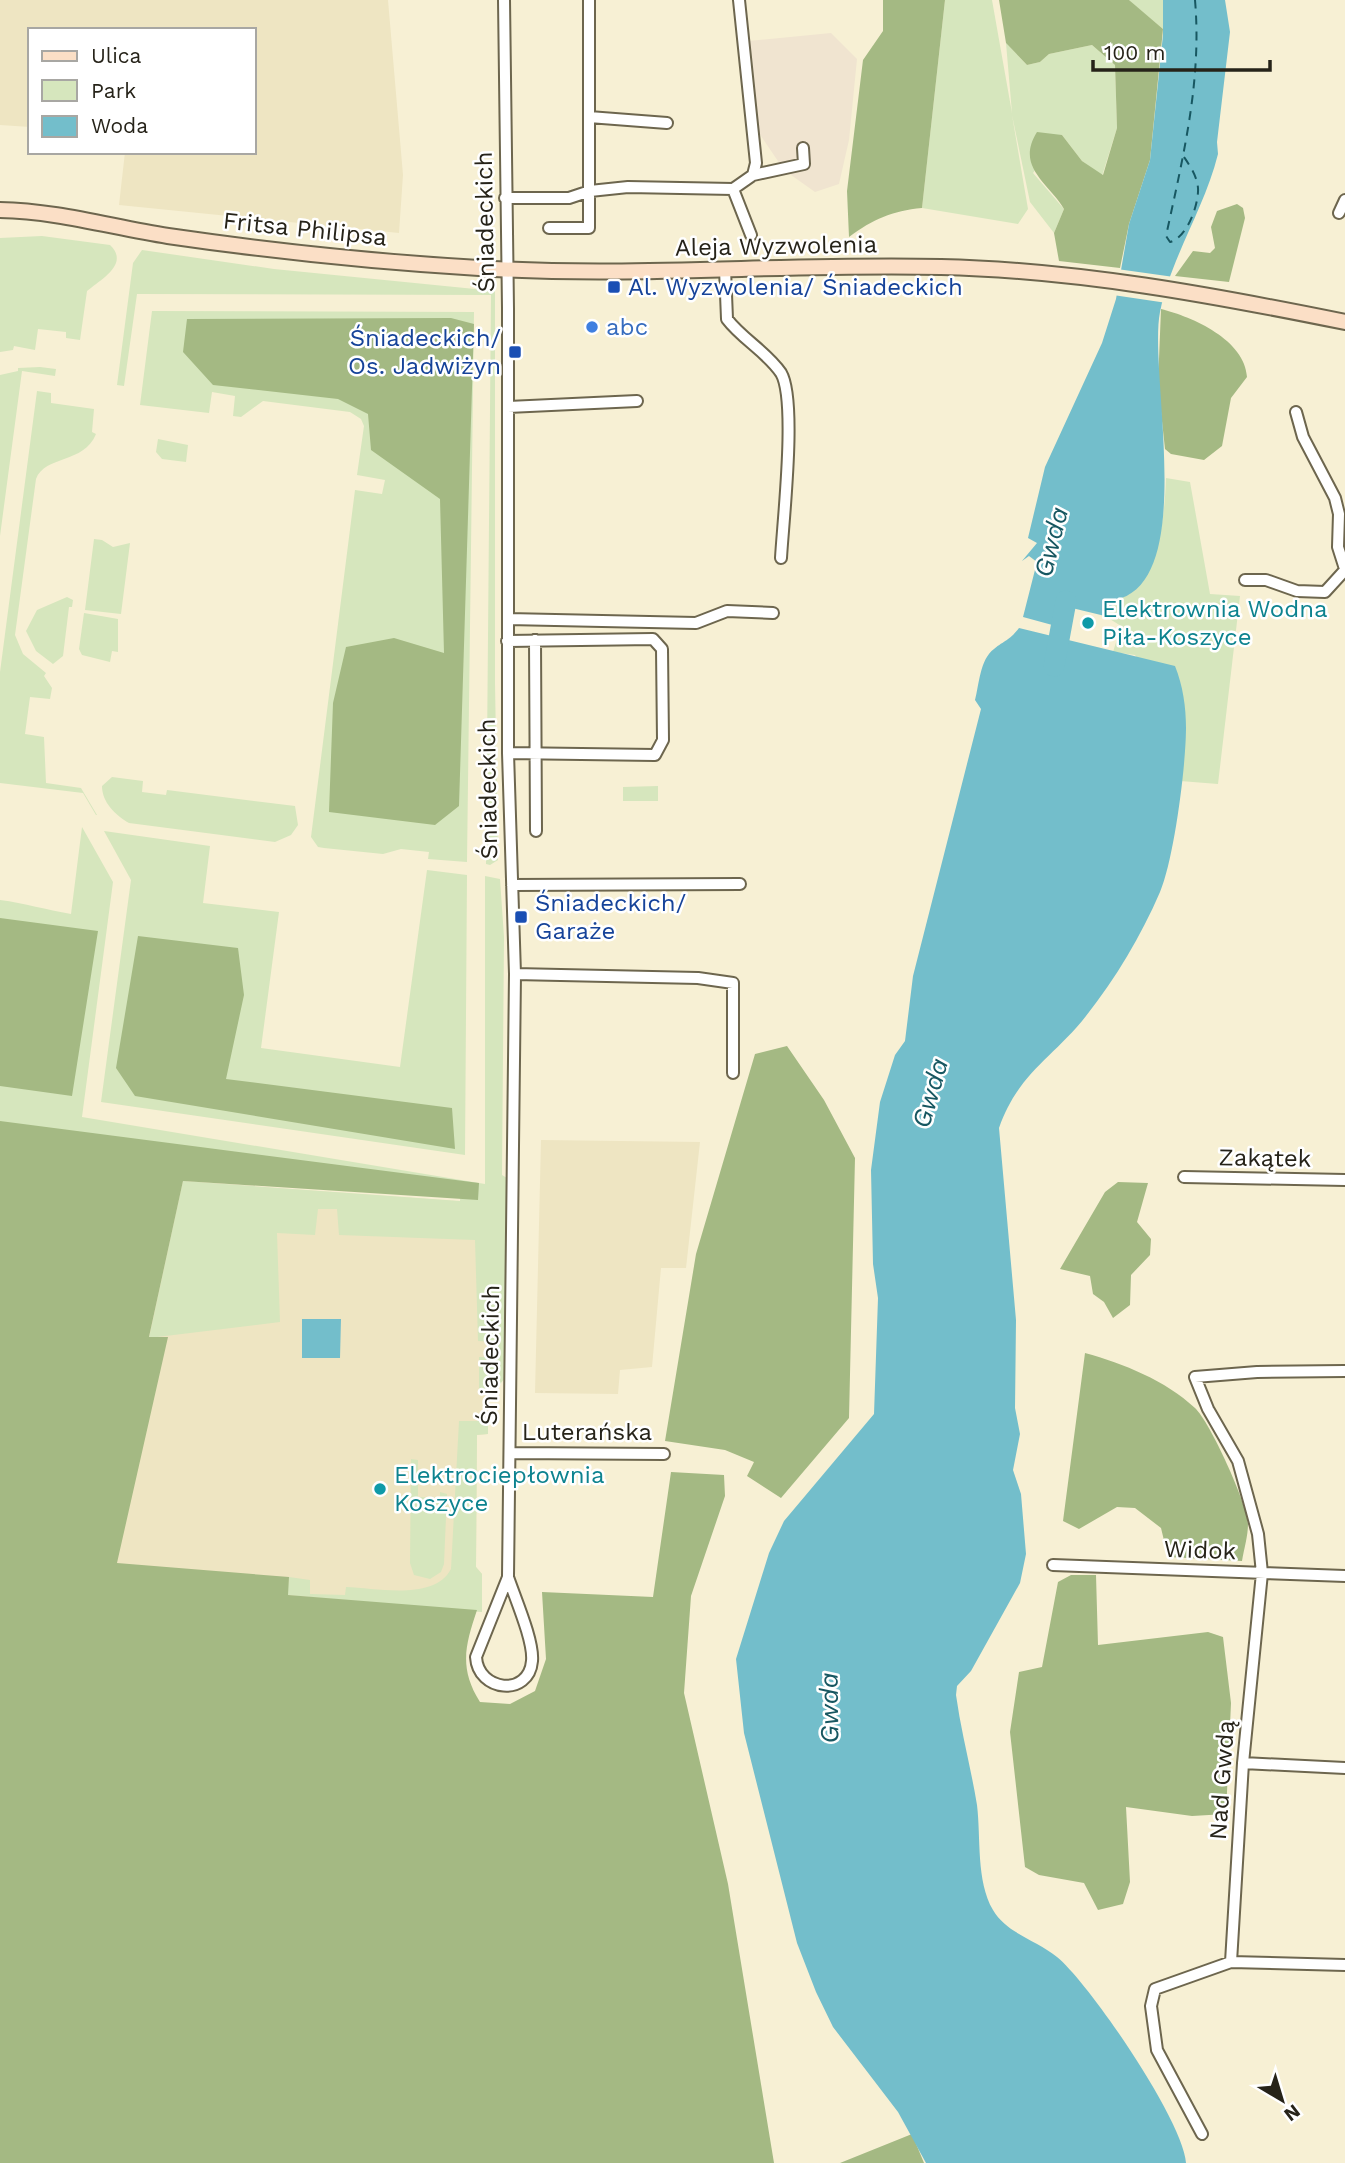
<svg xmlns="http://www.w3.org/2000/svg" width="1345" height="2163" font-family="'Work Sans',sans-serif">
	<rect width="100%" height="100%" fill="#f7f0d4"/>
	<path fill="#eee5c2" d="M0 0H388L403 175 399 233 119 205 125 152H254V30H30V127L0 125Z
		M541 1140 700 1142 686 1268H661L652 1367 620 1370 618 1394 535 1393Z
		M183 1181 484 1203 503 1194 493 1381 488 1388V1434L477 1435 476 1567 482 1574V1612L96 1580Z"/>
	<path fill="#f0e4d0" d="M831 33 857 59 849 140 839 184 815 192 784 170 759 133 748 41Z"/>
	<path fill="#d6e6bd" d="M945 0H992L1012 113 1006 43 1027 65 1040 62 1049 54 1092 45 1115 65 1117 128 1102 176 1082 161 1062 135 1033 173 1064 209 1054 233 1030 202 1012 115 1028 209 1018 224 922 208Z
		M1129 0H1163V29L1133 4Z
		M42 236 110 245C130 264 101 279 87 291L80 340 66 338V332L38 329 35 350 14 346 13 350 0 352V238Z
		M142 250 274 269 495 291V683L498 860 490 865 486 864 491 295 137 294 124 386 117 385 133 263Z
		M152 311 474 312 467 862 428 859 429 852 401 849 383 854 324 848 318 847 311 837 355 490 382 494 385 480 357 475 364 426 361 419 350 412 263 401 241 417 233 416 235 396 212 392 209 413 140 405Z
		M40 367 56 369 55 376 22 371 0 536V375L18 371V368Z
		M37 391 51 393V403L94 409 92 432 96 434C84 464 45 455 36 479L15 635 23 654 46 673 44 676 52 688 50 699 30 697 25 734 44 737 46 783 81 788 97 815H96L83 793 0 783V672Z
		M158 439 188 445 186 462 162 459 156 452Z
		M1166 478 1190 482 1210 594 1240 596 1218 784 1180 781 1186 729 1135 655 1113 652 1121 626 1105 616 1115 600C1158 591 1165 514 1166 478Z
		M94 539 102 540 113 547 130 543 121 614 85 610Z
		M67 597 73 600 72 607H69L63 656 53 664 36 651 26 631 37 610Z
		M84 613 118 619V652L112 651 110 662 82 655 79 649Z
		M112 777 143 781 142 792 166 795 167 790 295 806 298 825 291 835 275 842 129 823C115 815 102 802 102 786Z
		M658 786V801H623V787Z
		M82 827 113 882 82 1117 485 1184V876L500 879 504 937 502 1175 507 1178 506 1377 495 1390 482 1392 479 1388V1357H493V1342L478 1341 475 1240 339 1235 337 1209H318L315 1235 277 1233 280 1322 149 1338 183 1181 460 1201 461 1188 0 1123V900C25 903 46 910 71 914Z
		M104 831 210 846 203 903 279 912 261 1048 400 1067 427 870 467 875 465 1155 101 1102 131 880Z
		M459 1421H488V1434L477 1435 476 1567 482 1574V1612L287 1595 289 1577 310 1580V1594L345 1595 346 1587C377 1588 434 1601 451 1569Z
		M411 1459 418 1460V1497L440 1498V1492L447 1494 444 1564 441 1572 430 1579 414 1575 410 1563Z"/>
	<path fill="#a4b983" d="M883 0H945L922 208C892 211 873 219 849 237L847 191 863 60 883 31Z
		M999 0H1129L1163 29 1150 160 1129 224 1120 268 1059 261 1054 233 1064 209C1049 183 1015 167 1037 132L1062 135 1082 161 1103 175 1117 128 1115 65 1092 45 1049 54 1040 62 1027 65 1006 43Z
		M1237 204 1243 208 1245 218 1229 282 1175 276 1193 251 1210 253 1215 248 1211 227 1217 211Z
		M1161 309C1193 317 1245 340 1247 377L1231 398 1222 446 1204 460 1171 454 1165 449 1158 384Z
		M451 318 474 324 459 806 435 825 329 812 333 703 346 647 394 638 444 653 440 499 371 450 368 414 338 399 213 385 183 352 187 319Z
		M0 918 98 931 72 1096 0 1086Z
		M138 936 238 948 244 995 226 1079 452 1108 455 1149 135 1096 116 1068Z
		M787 1046 824 1100 855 1158 849 1418 781 1498 747 1476 754 1462 725 1450 665 1441 696 1254 755 1054Z
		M0 1121 479 1183 478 1200 183 1181 149 1337H168L117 1563 289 1577 288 1595 477 1610C465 1646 459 1668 480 1702L510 1704 535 1691 546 1659 542 1592 653 1597 671 1472 724 1475 725 1496 691 1596 684 1693 728 1884 774 2163H0Z
		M1118 1182 1148 1183 1137 1222 1151 1239 1150 1255 1131 1275 1130 1305 1113 1318 1104 1302 1093 1294 1090 1276 1060 1269 1105 1192Z
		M1085 1353C1124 1364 1165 1380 1195 1408 1210 1422 1247 1503 1248 1524 1248 1536 1244 1549 1242 1561L1168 1557 1161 1528 1135 1508 1117 1507 1079 1529 1063 1521Z
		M1071 1575H1096L1098 1645 1208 1632 1223 1637 1231 1703 1226 1814 1192 1816 1126 1807 1130 1882 1123 1904 1098 1910 1084 1883 1039 1875 1025 1867 1010 1732 1019 1672 1042 1667 1058 1582Z
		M912 2134 924 2163H840Z"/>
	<path fill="#73becb" d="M1163 0H1225L1230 32 1217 142 1218 154C1204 210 1171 257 1160 312 1148 373 1199 582 1115 600L1105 616 1072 608 1067 629 1023 617 1037 562 1029 556 1022 561 1037 543 1028 538 1045 467 1102 343 1116 299 1129 224 1150 160 1163 35Z
		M1019 628 1175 666C1183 686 1186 707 1186 728 1186 766 1174 859 1160 892 1141 936 1116 978 1086 1016 1052 1059 1019 1072 999 1128L1016 1320 1015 1408 1020 1434 1013 1470 1021 1494 1026 1554 1020 1583 971 1671 957 1686 956 1695C961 1732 971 1768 977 1805 981 1838 976 1881 993 1910 1007 1934 1037 1940 1057 1957 1090 1984 1184 2122 1186 2163H926L898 2112 833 2027 816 1992 797 1943 744 1733 736 1659 769 1553 784 1521 874 1414 878 1298 873 1264 871 1170 880 1102 895 1055 905 1041 913 976 981 709 975 700C979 685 980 659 994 649 1005 640 1009 641 1019 628Z
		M302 1319H341L340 1358H302Z"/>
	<path fill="#f7f0d4" d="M1117 269 1174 277 1167 303 1113 295Z"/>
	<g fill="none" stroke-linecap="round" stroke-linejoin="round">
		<path stroke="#73becb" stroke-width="21" d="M1054 666 1066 601"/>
		<path stroke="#175761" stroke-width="2" stroke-dasharray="9 7" stroke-linecap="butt" d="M1184 157C1190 166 1197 176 1198 188 1199 204 1187 238 1170 242L1166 236C1183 157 1202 81 1195 0"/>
		<defs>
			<path id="street" d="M504 0 508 308V753L515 974 508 1577C515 1598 534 1641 532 1661 529 1697 478 1692 476 1657L508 1577
				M739 0 756 163 753 175 733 189 751 235
				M589 117 667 123
				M753 175 804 164 803 148
				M505 198H569L590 191 628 187 733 189
				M1339 213 1345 200
				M549 228H589V0
				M725 269 727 319C742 339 767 352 781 373 797 400 783 521 781 558
				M508 407 637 401
				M1296 412 1303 437 1335 498 1339 514 1338 547 1345 569
				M1245 580H1266L1297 591 1325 592 1345 570
				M508 619 696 623 727 611 773 613
				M535 640 536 831
				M507 641 653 639 662 649 663 740 655 755 508 753
				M512 885 740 884
				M515 974 698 978 733 983V1073
				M1184 1177 1345 1180
				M510 1453 664 1454
				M1053 1565 1345 1576
				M1243 1763 1345 1768
				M1231 1962 1345 1965
				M1202 2134 1157 2050 1151 2006 1155 1989 1231 1962 1243 1763 1262 1573 1258 1534 1238 1461 1208 1409 1195 1377 1257 1372 1345 1371"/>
			<path id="secondary" d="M0 210C57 211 111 227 168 236 271 251 375 262 479 268 633 278 787 263 941 267 1077 270 1212 295 1345 322"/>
		</defs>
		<use href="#street" stroke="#6d664e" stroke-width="14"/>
		<use href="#secondary" stroke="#6d664e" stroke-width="18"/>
		<use href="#street" stroke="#fff" stroke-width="10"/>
		<use href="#secondary" stroke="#fbdfc6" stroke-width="14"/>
	</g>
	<g fill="#1a4fb4" stroke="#fff" stroke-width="2.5">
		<rect x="607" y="280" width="14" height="14" rx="3.5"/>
		<rect x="508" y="345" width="14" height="14" rx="3.5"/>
		<rect x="514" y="910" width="14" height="14" rx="3.5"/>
	</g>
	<circle fill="#3f7fe0" stroke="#fff" stroke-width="2.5" cx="592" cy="327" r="7"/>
	<g fill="#0f9aa8" stroke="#fff" stroke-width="2.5">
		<circle cx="1088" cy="623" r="7"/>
		<circle cx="380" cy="1489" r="7"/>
	</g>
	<g text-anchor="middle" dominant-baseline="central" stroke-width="5" stroke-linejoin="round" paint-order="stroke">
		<g font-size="24" fill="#262319" stroke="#fff">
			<text transform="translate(485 222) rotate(-91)">Śniadeckich</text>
			<text transform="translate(305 229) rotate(6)">Fritsa Philipsa</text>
			<text transform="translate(776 246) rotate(-1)">Aleja Wyzwolenia</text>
			<text transform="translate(488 789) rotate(-91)">Śniadeckich</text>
			<text transform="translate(1265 1158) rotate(1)">Zakątek</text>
			<text transform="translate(490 1355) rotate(-89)">Śniadeckich</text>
			<text x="587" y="1432">Luterańska</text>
			<text transform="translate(1200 1550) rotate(2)">Widok</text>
			<text transform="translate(1222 1780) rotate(-86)">Nad Gwdą</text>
		</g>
		<g font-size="24" fill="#164399" stroke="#fff" text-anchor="start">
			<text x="628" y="287">Al. Wyzwolenia/ Śniadeckich</text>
			<text x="501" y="338" text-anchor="end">Śniadeckich/<tspan x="501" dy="28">Os. Jadwiżyn</tspan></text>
			<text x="535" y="903">Śniadeckich/<tspan x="535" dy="28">Garaże</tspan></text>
		</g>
		<g font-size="24" fill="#366cbe" stroke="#fff" text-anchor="start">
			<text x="606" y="327">abc</text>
		</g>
		<g font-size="24" fill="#0d838f" stroke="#fff" text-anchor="start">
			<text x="1102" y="609">Elektrownia Wodna<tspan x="1102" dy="28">Piła-Koszyce</tspan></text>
			<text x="394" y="1475">Elektrociepłownia<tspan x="394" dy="28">Koszyce</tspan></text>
		</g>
		<g font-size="26" font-style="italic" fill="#175761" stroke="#fff">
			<text transform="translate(1051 542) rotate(-76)">Gwda</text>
			<text transform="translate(930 1093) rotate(-74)">Gwda</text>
			<text transform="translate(829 1708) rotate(-91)">Gwda</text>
		</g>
	</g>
	<rect x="28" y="28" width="228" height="126" fill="#ffffff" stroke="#a8a7a3" stroke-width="2"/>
	<rect x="42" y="51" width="35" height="10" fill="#fbdfc6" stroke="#a8a7a3" stroke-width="2"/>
	<text x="91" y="63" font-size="21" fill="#262319">Ulica</text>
	<rect x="42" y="80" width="35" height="21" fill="#d6e6bd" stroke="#a8a7a3" stroke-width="2"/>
	<text x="91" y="98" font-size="21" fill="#262319">Park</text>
	<rect x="42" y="116" width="35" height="21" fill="#73becb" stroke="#a8a7a3" stroke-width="2"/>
	<text x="91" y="133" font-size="21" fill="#262319">Woda</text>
	<g transform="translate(1282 2100) rotate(142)" stroke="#ffffff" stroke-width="5" paint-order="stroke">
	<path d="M0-5L12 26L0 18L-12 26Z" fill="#262319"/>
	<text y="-10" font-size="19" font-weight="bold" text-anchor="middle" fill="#262319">N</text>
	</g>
	<path d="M1093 60v10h177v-10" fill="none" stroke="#262319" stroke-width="3.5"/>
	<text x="1104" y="60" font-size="21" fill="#262319" stroke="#ffffff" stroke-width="5" paint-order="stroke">100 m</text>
</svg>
